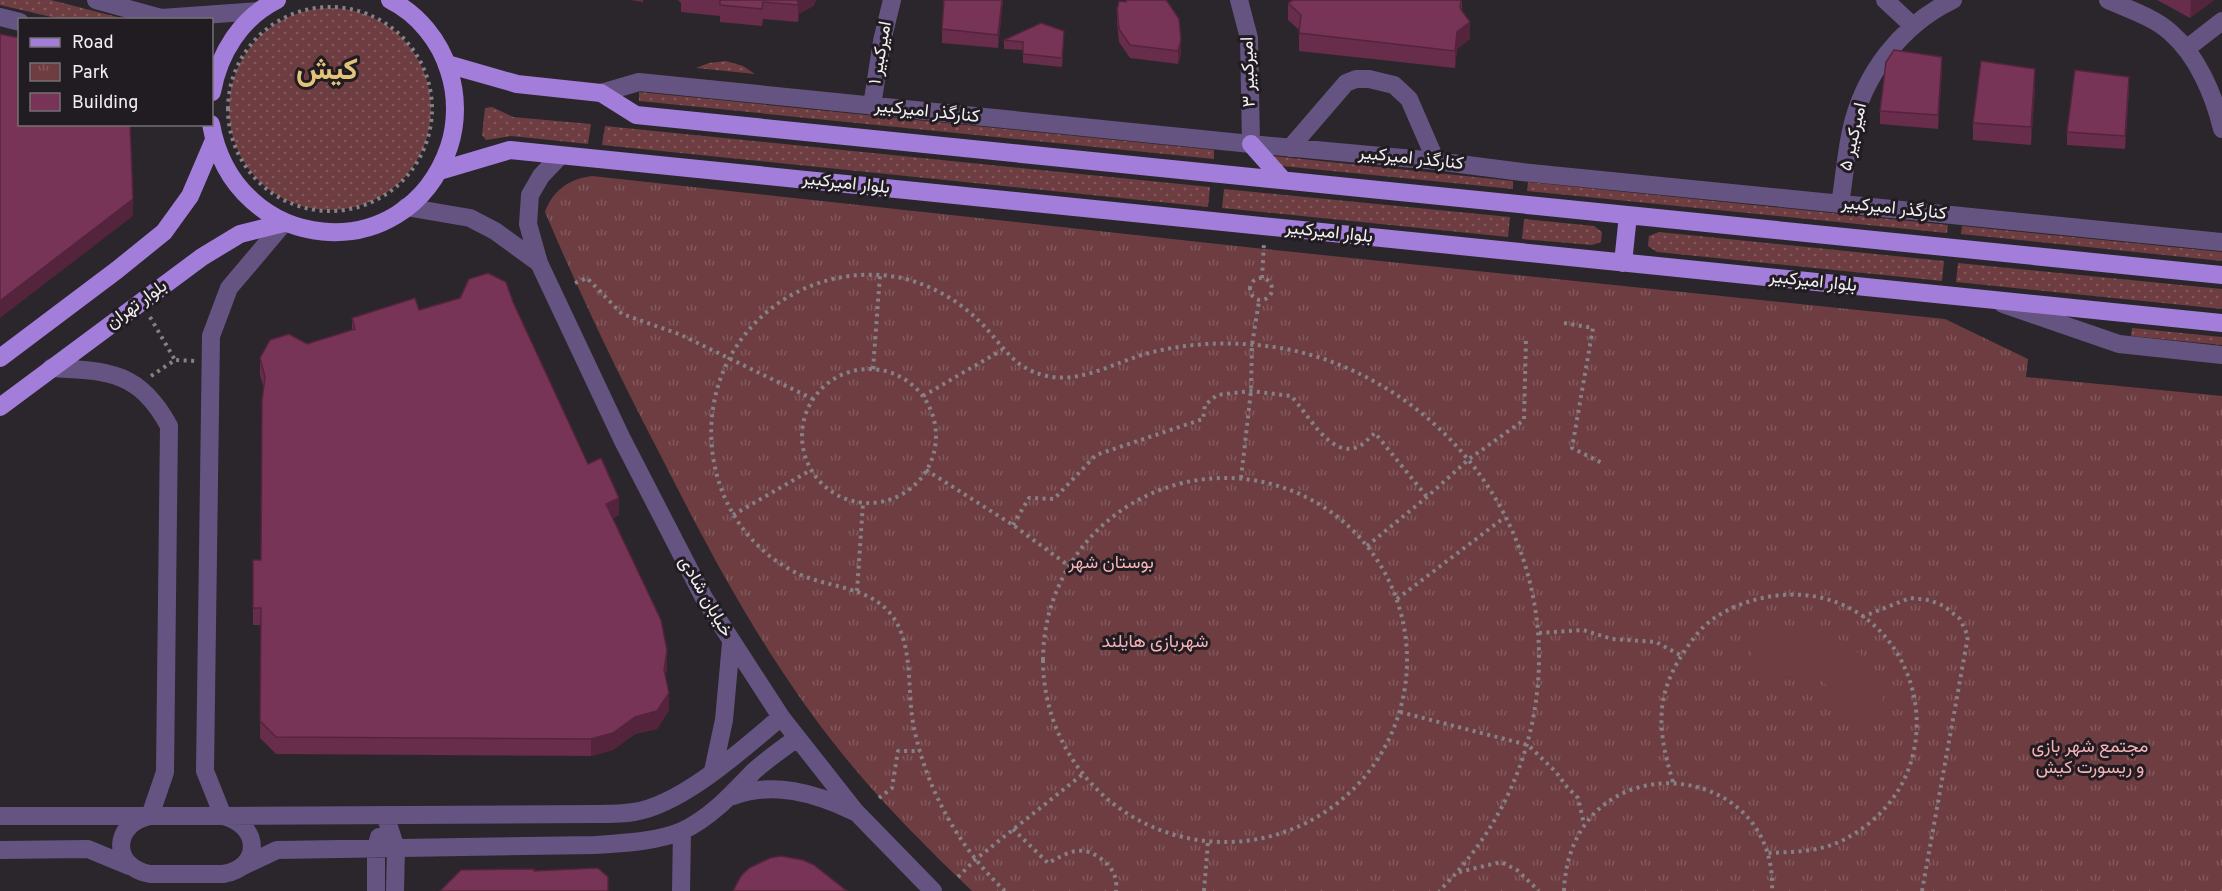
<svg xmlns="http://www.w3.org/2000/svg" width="2222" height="891" font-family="Overpass,Vazirmatn,sans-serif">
	<defs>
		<pattern id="grass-dots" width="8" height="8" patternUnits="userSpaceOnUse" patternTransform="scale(1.5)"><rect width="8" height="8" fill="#6d3d41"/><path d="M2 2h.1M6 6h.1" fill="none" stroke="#82595d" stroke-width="1.8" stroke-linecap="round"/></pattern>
		<pattern id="park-tufts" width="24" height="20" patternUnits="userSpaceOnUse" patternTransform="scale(1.5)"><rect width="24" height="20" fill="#6d3d41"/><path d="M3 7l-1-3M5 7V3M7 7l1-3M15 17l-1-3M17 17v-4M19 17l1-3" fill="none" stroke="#82595d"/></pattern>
	</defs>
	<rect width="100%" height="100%" fill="#2b262b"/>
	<path fill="url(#grass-dots)" d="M0 0H51L125 19H60L0 5Z
		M229 109a101 101 0 1 1 202 0a101 101 0 1 1-202 0Z
		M726 61 743 66 755 74 696 68 709 63Z
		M639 92 1214 150V159L639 101Z
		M492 107 513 117 591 124 588 144 511 136 486 140 482 135 485 108Z
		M605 126 1210 187 1208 207 602 145Z
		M1273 156 1513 181V189L1282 166Z
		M1528 182 1948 225 1947 233 1527 191Z
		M1224 189 1510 217 1508 237 1222 208Z
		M1524 219 1594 226 1602 232 1601 242 1592 245 1522 239Z
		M1962 226 2222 252V261L1961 234Z
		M1659 232 1944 261 1942 281 1657 252 1648 246 1649 236Z
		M1958 263 2222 289V309L1956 282Z
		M2132 328 2222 337V345L2131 336Z"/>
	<path fill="url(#park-tufts)" d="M592 176 1264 249 1945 319 2028 359 2026 377 2222 396V891H972C927 848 883 804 844 756 771 666 716 565 664 462 621 380 581 297 545 212 553 190 569 179 592 176Z"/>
	<path fill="#6d3d41" d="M1785 626C1795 626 1806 626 1816 629 1842 636 1904 678 1877 709 1873 714 1867 716 1861 717 1837 717 1837 687 1818 679 1800 672 1781 683 1764 675 1745 666 1750 640 1767 631 1772 628 1779 627 1785 626Z"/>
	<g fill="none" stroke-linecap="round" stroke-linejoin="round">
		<path stroke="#858185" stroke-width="4" stroke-dasharray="3 4.5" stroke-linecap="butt" d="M228 109a102 102 0 1 1 204 0a102 102 0 1 1-204 0Z
			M1250 289a11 11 0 1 1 22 0a11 11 0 1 1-22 0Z
			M1262 278 1264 243
			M575 283 587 278 622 314 679 334 813 399
			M150 317 175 360
			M1564 323 1593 328 1572 448 1602 463
			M873 369 880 275
			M802 436a67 67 0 1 1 134 0a67 67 0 1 1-134 0Z
			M151 376 175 360 195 361
			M923 396 1002 350
			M926 470 1013 525 1069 566
			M1241 478 1251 391 1252 345 1259 301
			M1043 660a182 182 0 1 1 364 0a182 182 0 1 1-364 0Z
			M733 515 811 470
			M1013 525 1029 498 1054 499 1096 455 1203 419 1205 405 1217 395 1251 391 1291 396C1308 413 1331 461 1360 446 1365 443 1370 437 1375 433L1427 497
			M1367 546 1427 497 1469 459 1524 420 1526 337
			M857 591 863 503
			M1397 599 1505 517
			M1862 617 1910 598 1929 600 1944 606 1960 619 1968 636 1922 891
			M1539 633 1583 630 1612 639 1656 642 1680 655
			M1400 712 1528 745 1556 772 1567 787 1578 798 1584 824
			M1673 782C1654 720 1656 686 1697 634 1715 612 1746 600 1773 596 1918 576 1976 777 1839 842 1817 852 1791 852 1768 853
			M879 798 892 788 898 751H920
			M1013 829 1048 863C1058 858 1072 849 1084 851 1095 852 1112 865 1115 877 1117 881 1116 887 1116 891
			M1459 872 1501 862 1517 870 1539 891
			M958 877 976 859 1083 774
			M1005 891C959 848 927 790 914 728 906 691 915 643 890 613 865 584 822 588 791 570 701 521 684 395 756 322 793 284 849 267 902 278 931 285 958 300 979 321 1003 344 1011 368 1047 376 1083 384 1118 360 1153 352 1197 341 1246 341 1291 350 1343 361 1392 387 1432 422 1574 548 1573 760 1439 891
			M1204 891 1208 842
			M1564 891C1570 740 1778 755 1772 891"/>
		<path stroke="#655481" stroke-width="18" d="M96 0 161 18 259 11
			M1239 0 1249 38 1251 144
			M1885 0 1913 26
			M2108 0C2128 9 2153 17 2170 32 2197 55 2214 95 2222 129
			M0 17 20 22
			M2186 49 2222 21
			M601 93 639 82 1251 144 1436 161 1522 172 2222 242
			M872 106 882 41 892 0
			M1290 148 1346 83 1356 79H1369L1394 85 1409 99 1436 161
			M560 156 541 176 530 195 528 224 539 263 622 439 704 598 781 717 855 811 933 891
			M1840 204C1844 180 1846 154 1851 131 1863 75 1901 25 1953 0
			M406 207 470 218 495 231 539 263
			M284 223 229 288 211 336 205 771 223 816 597 814C609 814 622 814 634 812 683 804 743 749 781 717
			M2003 304 2119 344 2222 355
			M713 771 724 720 731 643
			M733 796C773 781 815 793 853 811
			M385 815 396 848 395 891
			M0 816H150L165 772 169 426C139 371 109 371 51 368
			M150 816H223C261 825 262 868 223 874H150C111 867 112 824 150 816Z
			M0 850 88 849 129 866
			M243 866 277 850 595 845C624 843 655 842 682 831 710 818 732 794 753 772 766 760 782 749 797 738
			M376 891V848L379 837
			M681 891 682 831"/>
		<path stroke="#a37dda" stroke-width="18" d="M447 64 517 84 601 93 636 115 2222 275
			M212 92C219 53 241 18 277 0
			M211 124C234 255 406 272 449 147 457 123 457 95 449 71 440 41 418 14 390 0
			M1251 144 1283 180
			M439 171 510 150 2222 323
			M1623 263 1628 215
			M0 358 117 270 164 232 190 196 214 140
			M0 407 202 257 240 234 284 223"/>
	</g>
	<path fill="#672d4b" d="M630 0H643V2Z
		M678 0H816L813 6 799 14 798 22 763 19 762 26 720 22V16L681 12V3Z
		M944 0H1003L998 48 942 43V29Z
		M1462 0V11L1470 39 1457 49 1455 68 1299 51V30L1288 20V3Z
		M2157 0H2214L2190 18Z
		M1126 2 1181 54 1178 64 1130 58 1119 42 1117 23V10Z
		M1004 40H1064L1062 67 1023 63V50L1004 49Z
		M1942 70 1938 129 1880 124V111Z
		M2035 86 2031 145 1973 140V123Z
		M2129 90 2125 149 2067 145V132Z
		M513 302 588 464 619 515 613 518 667 667 665 678 669 710 657 729 635 734 613 750 591 756 276 754 260 738 261 625H253V560H261L264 389 260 375V358L352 331V318L419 310Z"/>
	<path fill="#54243d" d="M798 0H816L813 6 799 14 798 22Z
		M1002 0H1003L998 48V35Z
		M2191 0H2214L2190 18Z
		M1470 22V39L1457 49 1455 68V51L1457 32Z
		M1181 40V54L1178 64V51Z
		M1942 57V70L1938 129V115Z
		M2035 69V86L2031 145V127Z
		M2129 77V90L2125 149V136Z
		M133 199V216L0 318V301Z
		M619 498V515L606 521V504Z
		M667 650V667L664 688V670Z
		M669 693V710L657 729 635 734 613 750 591 756V739Z"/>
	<path fill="#783457" stroke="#54243d" stroke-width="1.5" d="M720 0H798V5L763 2 762 9 720 5Z
		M944 0H1002L998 35 942 29Z
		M1126 0H1166L1167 1 1179 19 1181 40 1178 51 1130 45 1119 29 1117 10 1119 1 1126 2Z
		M1293 0H1461L1460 8 1470 22 1457 32 1455 51 1299 33 1301 15 1288 3Z
		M1041 23 1064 31 1062 58 1023 54V42L1004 40Z
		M0 34 20 38V124H130L133 199 0 301Z
		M1894 50 1942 57 1938 115 1880 111 1886 62Z
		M1981 61 2035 69 2031 127 1973 123Z
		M2075 70 2129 77 2125 136 2067 132Z
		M488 273 506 282 513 302 588 464 601 458 619 498 606 504 661 620 667 650 664 670 669 693 657 711 635 717 613 733 591 739 276 737 260 721 261 608H253V560H261L262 401 265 377 260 358 270 340 289 334 307 344 355 329 352 318 415 298 419 310 460 298 469 279Z
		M781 856 803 860 814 865 847 891H733L741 876 749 868 770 858Z
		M598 868 608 877V891H440L461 870 534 869V871Z"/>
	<g text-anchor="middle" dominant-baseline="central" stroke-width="6" stroke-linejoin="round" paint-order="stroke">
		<g font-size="18" fill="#f2eff2" stroke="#211c21">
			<text transform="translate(881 53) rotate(-80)">امیرکبیر ۱</text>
			<text transform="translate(1249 72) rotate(-92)">امیرکبیر ۳</text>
			<text transform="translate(927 112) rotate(6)">کنارگذر امیرکبیر</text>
			<text transform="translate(1854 137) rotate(-77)">امیرکبیر ۵</text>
			<text transform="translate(1411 159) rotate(6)">کنارگذر امیرکبیر</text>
			<text transform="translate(846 184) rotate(6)">بلوار امیرکبیر</text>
			<text transform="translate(1894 209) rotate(6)">کنارگذر امیرکبیر</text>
			<text transform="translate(1329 233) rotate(6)">بلوار امیرکبیر</text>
			<text transform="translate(1813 282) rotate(6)">بلوار امیرکبیر</text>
			<text transform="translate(137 305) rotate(-36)">بلوار تهران</text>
			<text transform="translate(705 597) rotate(60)">خیابان شادی</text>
		</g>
		<g font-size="18" fill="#f7b2b7" stroke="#211c21">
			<text x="1111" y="563">بوستان شهر</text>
			<text x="1155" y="642">شهربازی هایلند</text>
			<text x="2090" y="747">مجتمع شهر بازی<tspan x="2090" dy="21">و ریسورت کیش</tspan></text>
		</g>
		<g font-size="30" font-weight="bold" fill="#e3c379" stroke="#211c21">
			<text x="327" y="71">كيش</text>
		</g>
	</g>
	<rect x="18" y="18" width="195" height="108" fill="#211c21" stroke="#757075" stroke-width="1.5"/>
	<rect x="30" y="38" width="30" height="9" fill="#a37dda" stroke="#757075" stroke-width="1.5"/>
	<text x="72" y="48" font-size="18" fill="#f2eff2">Road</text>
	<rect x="30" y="63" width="30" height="18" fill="url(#park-tufts)" stroke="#757075" stroke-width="1.5"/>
	<text x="72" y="78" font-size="18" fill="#f2eff2">Park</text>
	<rect x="30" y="93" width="30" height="18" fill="#783457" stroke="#757075" stroke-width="1.5"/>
	<text x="72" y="108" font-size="18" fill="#f2eff2">Building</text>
</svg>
